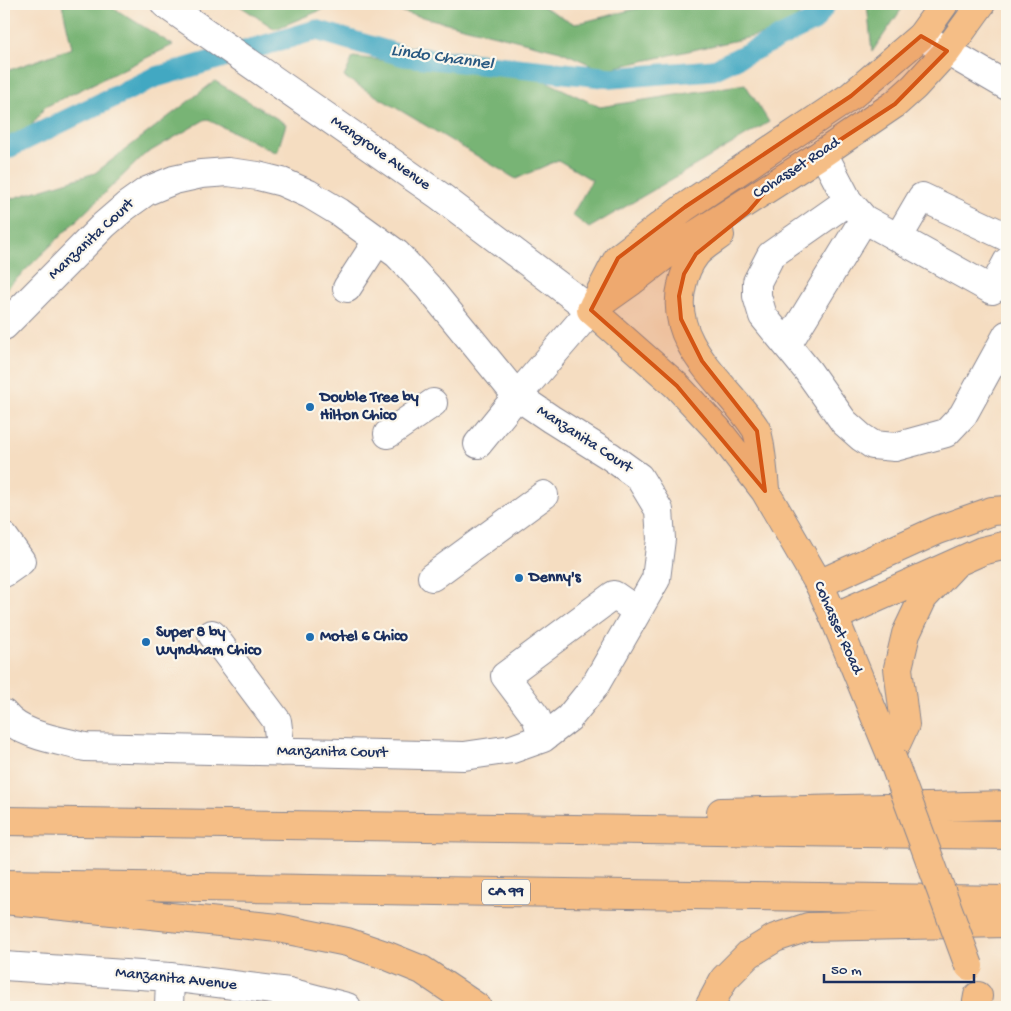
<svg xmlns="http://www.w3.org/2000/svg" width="1011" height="1011" font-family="'Gochi Hand',sans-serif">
	<rect width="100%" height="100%" fill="#fbf7ec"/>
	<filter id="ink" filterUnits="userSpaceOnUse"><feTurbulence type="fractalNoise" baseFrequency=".02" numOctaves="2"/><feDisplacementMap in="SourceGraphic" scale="10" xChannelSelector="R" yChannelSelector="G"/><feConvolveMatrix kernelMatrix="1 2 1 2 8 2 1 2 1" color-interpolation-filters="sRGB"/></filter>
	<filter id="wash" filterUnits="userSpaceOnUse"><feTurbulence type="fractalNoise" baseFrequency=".0096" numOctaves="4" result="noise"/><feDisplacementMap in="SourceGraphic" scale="20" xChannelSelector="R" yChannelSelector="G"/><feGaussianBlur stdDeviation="1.12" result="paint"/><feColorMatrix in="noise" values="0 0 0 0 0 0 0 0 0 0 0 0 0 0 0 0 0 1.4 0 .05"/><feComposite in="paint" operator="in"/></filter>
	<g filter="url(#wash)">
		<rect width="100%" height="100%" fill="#f5ddc1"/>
		<path fill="#78b474" stroke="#4a7269" d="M62 4H107L173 45 45 107 24 136 4 144V72L72 48Z
			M237 4H336L275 29Z
			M370 4H538L575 24 655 4H809L787 29 603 70 560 51Z
			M867 4H905L872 52Z
			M353 57 537 77 600 107 745 84 769 122 589 228 572 215 592 180 558 160 516 179 344 77Z
			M215 81 286 124 277 153 206 119 144 155 4 291V201L95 173Z"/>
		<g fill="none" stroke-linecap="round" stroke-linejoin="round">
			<path stroke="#42a8c2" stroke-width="21" d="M4 150 153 78 316 30 404 56 612 78 713 70 814 21 826 4"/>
		</g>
	</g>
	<g filter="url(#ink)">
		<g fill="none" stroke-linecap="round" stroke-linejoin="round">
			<defs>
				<path id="minor" d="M165 4 440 196 591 310 517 396 478 444
					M921 36 1007 86
					M823 153 848 201 864 219 992 290 1007 262
					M848 201 771 255 757 282V296L763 316 808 371 844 422 861 437 873 445 895 447 946 433 963 415 1007 335
					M898 238 922 197 1007 237
					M347 288 378 240
					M4 326 104 225 126 206 147 191 174 180 201 174 228 172 258 176 282 182 309 194 339 212 397 254 428 287 517 396 551 419 610 456 639 477 659 510 661 539 656 579 594 687 569 718 543 738 512 749 464 756 85 747C58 740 21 736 4 714
					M787 345 864 219
					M388 434 433 403
					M4 537 21 561 4 573
					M432 577 544 495
					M212 634 277 721 281 752
					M543 738 536 717 505 676 614 595 637 611
					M4 966 170 977 289 992 347 1007
					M169 1007 170 977"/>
				<path id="major" d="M720 235C712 241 702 247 696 254 689 263 684 275 682 285 667 345 728 385 756 429 760 437 764 478 765 489
					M593 306 618 258 685 207 851 96 921 36 944 4
					M591 310 677 386 717 429 765 491 819 584 834 617 891 755
					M591 310 632 281 676 247 823 153 895 104 914 87 947 51 981 4"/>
				<path id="highway" d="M819 584 938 530 992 511 1007 510
					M834 617 982 551 1007 545
					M891 755 905 725 898 668 906 634 923 598 955 564
					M721 812 1007 805
					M4 821 1007 835
					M4 884 1007 900
					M4 900 278 928 347 942 385 955 422 970 477 1007
					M709 1007 724 979 749 954 775 938 808 927 1007 923
					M976 1007 978 996"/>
			</defs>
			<use href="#minor" stroke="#888690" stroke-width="30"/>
			<use href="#major" stroke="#888690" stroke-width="30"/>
			<use href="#highway" stroke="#888690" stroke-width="30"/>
			<use href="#minor" stroke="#fff" stroke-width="28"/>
			<use href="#major" stroke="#f5be86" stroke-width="28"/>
			<use href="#highway" stroke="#f5be86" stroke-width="28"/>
			<defs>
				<path id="major-bridge" d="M891 755 969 966"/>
			</defs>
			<use href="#major-bridge" stroke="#888690" stroke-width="30" stroke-linecap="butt"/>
			<use href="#major-bridge" stroke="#f5be86" stroke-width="28"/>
		</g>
	</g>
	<path fill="#d45514" fill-opacity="0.2" stroke="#d45514" stroke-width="4" stroke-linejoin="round" d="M921 36 947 51 895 104 771 185 748 212 696 254 684 274 679 296 681 319 702 361 757 431 765 491 677 386 591 310 618 258 685 207 851 96Z"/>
	<g fill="#1f6fb2" stroke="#fbf7ec" stroke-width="2">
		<circle cx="310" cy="407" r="5"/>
		<circle cx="519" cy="578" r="5"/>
		<circle cx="310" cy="637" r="5"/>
		<circle cx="146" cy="642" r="5"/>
	</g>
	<g text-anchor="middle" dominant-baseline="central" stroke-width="4.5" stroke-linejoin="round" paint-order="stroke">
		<rect fill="#fbf7ec" stroke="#5e6b89" stroke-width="1" x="482" y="879.5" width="48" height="25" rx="4"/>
		<g font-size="15" font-weight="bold" fill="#1b2f5e">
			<text x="506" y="892">CA 99</text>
		</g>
		<g font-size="16" fill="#1b2f5e" stroke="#fbf7ec">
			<text transform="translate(380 154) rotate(35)">Mangrove Avenue</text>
			<text transform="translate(797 169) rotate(-33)">Cohasset Road</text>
			<text transform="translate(92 240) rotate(-43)">Manzanita Court</text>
			<text transform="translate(584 440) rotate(33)">Manzanita Court</text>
			<text transform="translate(837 628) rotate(66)">Cohasset Road</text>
			<text transform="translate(332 753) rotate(1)">Manzanita Court</text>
			<text transform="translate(176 980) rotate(6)">Manzanita Avenue</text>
		</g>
		<g font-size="16" font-weight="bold" fill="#1b2f5e" stroke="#fbf7ec" text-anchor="start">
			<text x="320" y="398">Double Tree by<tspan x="320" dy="18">Hilton Chico</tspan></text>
			<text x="529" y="578">Denny's</text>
			<text x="156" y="633">Super 8 by<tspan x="156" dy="18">Wyndham Chico</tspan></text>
			<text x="320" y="637">Motel 6 Chico</text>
		</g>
		<g font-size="18" font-style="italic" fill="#295981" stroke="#fbf7ec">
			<text transform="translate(442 58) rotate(8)">Lindo Channel</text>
		</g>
	</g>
	<rect width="1011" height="1011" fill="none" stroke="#fbf7ec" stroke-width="20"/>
	<path d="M824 974v8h150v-8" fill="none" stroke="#1b2f5e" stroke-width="2.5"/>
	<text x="831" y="974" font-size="15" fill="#1b2f5e" stroke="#fbf7ec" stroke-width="4" paint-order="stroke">50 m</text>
</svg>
